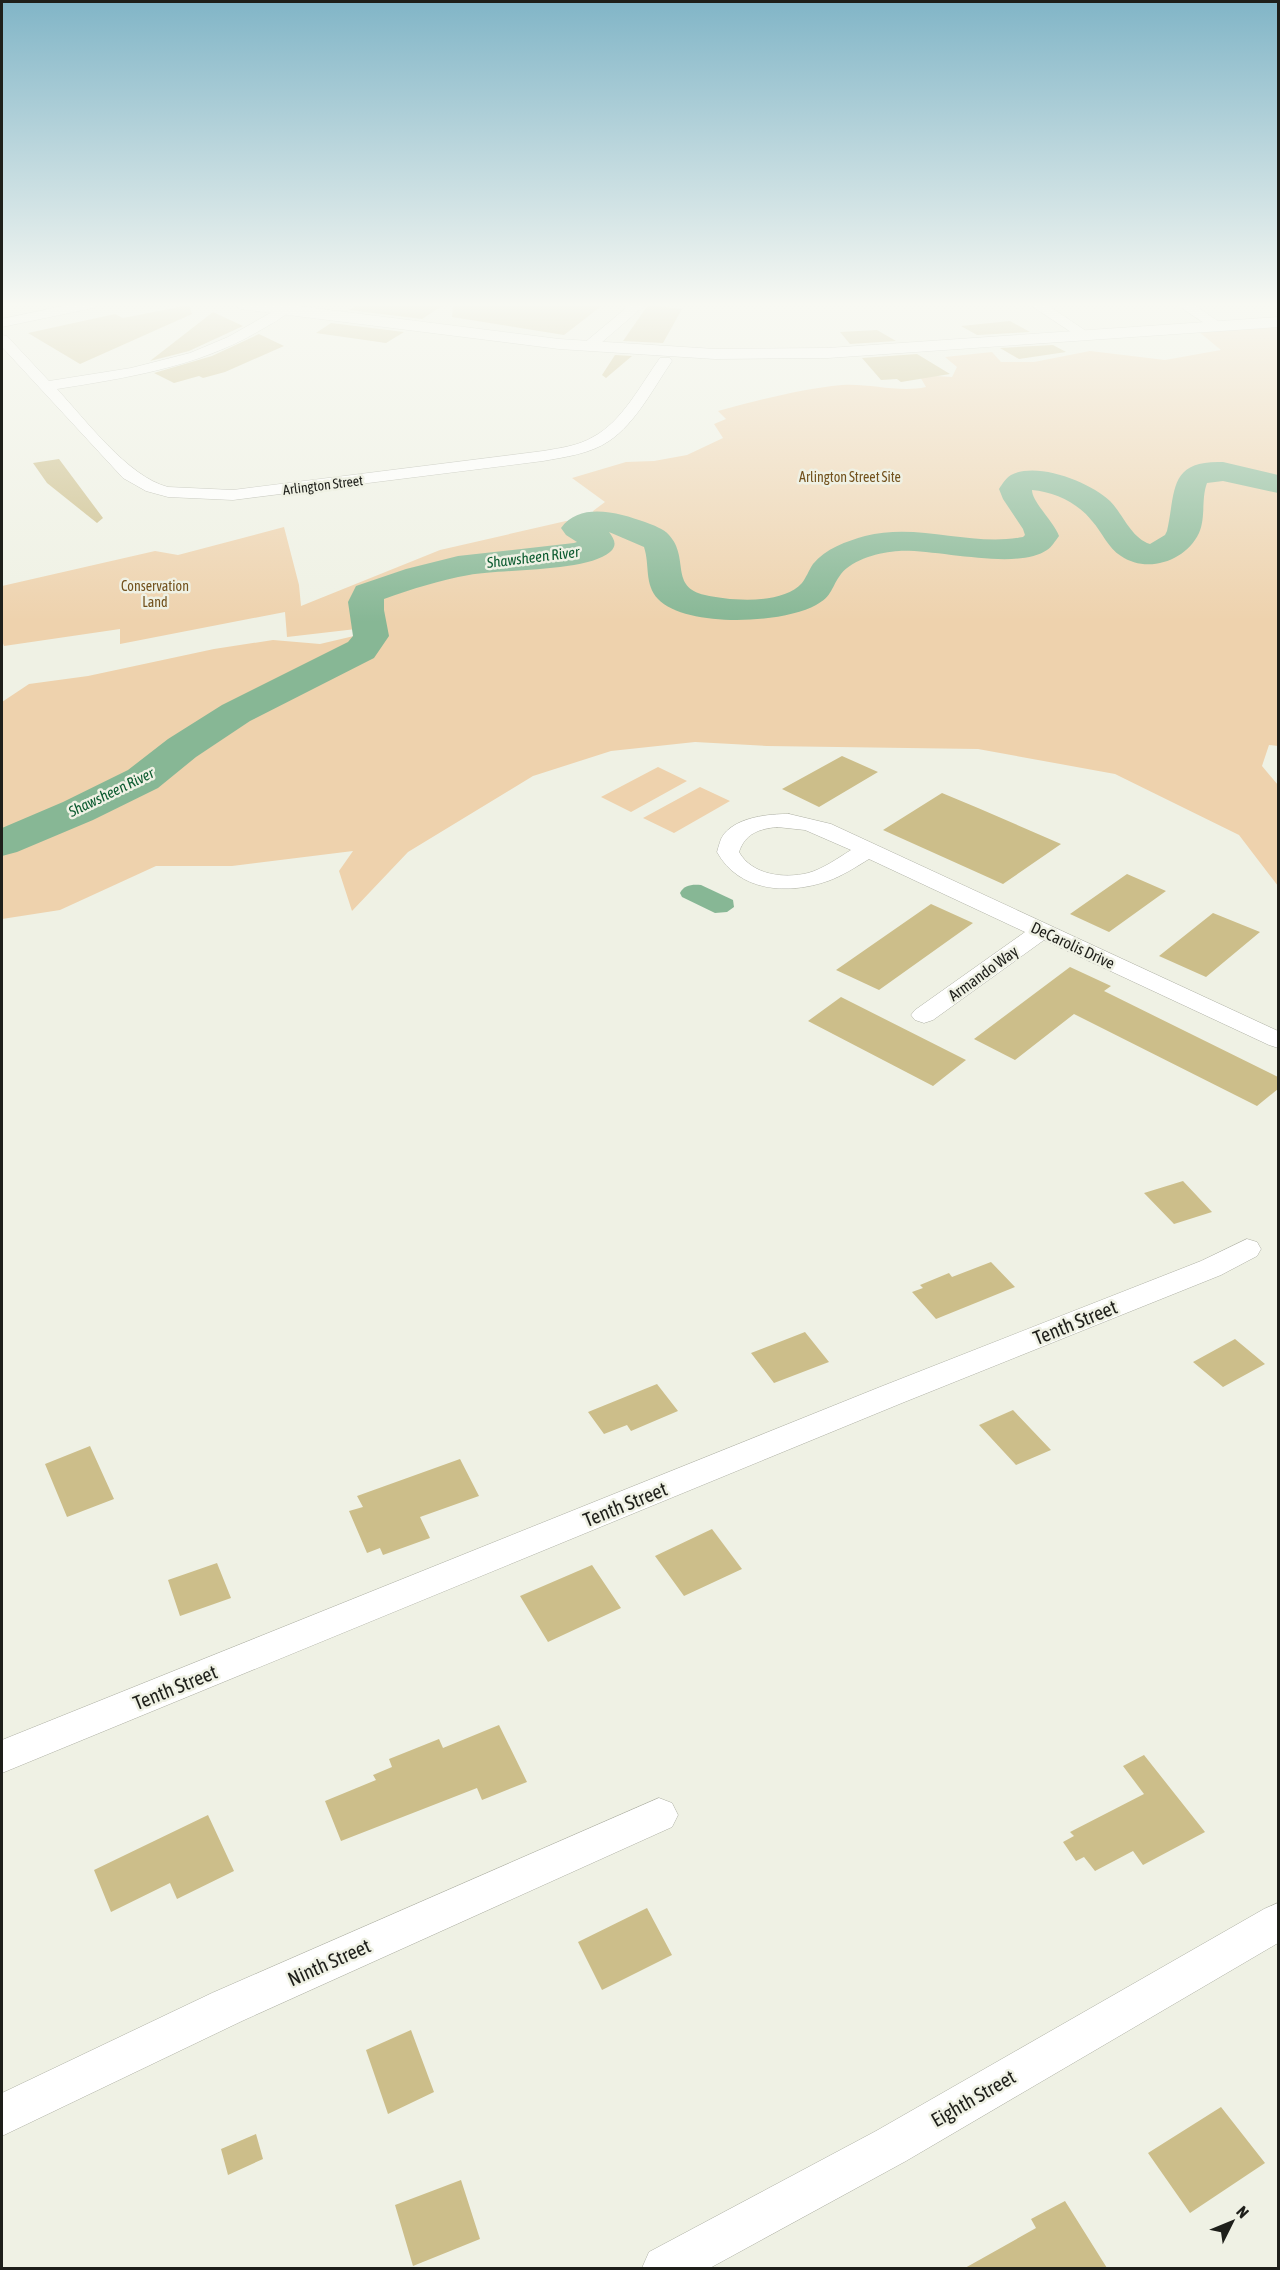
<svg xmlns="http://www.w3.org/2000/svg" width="1280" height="2270" font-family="'Asap Condensed',sans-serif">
	<rect width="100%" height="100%" fill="#eff1e4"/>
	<path fill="#eed2ad" d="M1278 324V746L1269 745 1262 766 1278 785V886L1239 835 1115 774 978 749 767 746 695 742 611 751 533 776 408 852 352 911 339 871 353 851 232 866H156L60 910 2 919V702L29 684 88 676 214 649 273 640 320 644 354 636 356 629 287 637 285 612 120 644V629L4 646 2 641V586L155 551 178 555 284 527 299 585 301 606 440 550 566 521H595L593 511 605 502 572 478 626 462 654 461 687 455 723 438 714 424 726 419 718 411C759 400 800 389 842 385 870 383 898 393 926 387L919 375 952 377 957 367 945 357 992 352 1001 362H1034L1090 351 1165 360 1221 350 1199 332Z
		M658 767 687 781 631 812 601 797Z
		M700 787 730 801 674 833 643 818Z"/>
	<path fill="#87b795" d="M701 885 733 900 734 907 727 912 715 913 682 897 680 893C684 885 692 884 701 885Z"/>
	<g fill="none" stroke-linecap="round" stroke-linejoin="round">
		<path fill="#87b795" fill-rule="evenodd" d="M1223 462 1278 475V493L1223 481 1207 483C1201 499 1206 517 1199 533 1186 561 1147 574 1121 556 1108 548 1102 532 1092 521 1078 503 1055 492 1032 490 1032 502 1054 522 1059 536 1055 541 1052 547 1047 550 1017 571 936 549 899 551 880 552 853 559 841 574 831 587 833 596 816 605 782 624 686 628 658 599 644 584 650 565 644 547L609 532C614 539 618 545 610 552 587 572 501 569 469 575 440 580 412 589 384 599V610L389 636 374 658 250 721 196 757 158 788 93 820 17 852 2 856V828L63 802 128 770 168 739 222 705 348 642 353 636 348 602 356 586 406 569 458 556 574 543 577 542 566 535 561 528C580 501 620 513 645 522 653 525 664 529 669 535 690 558 669 587 705 595 731 601 782 605 802 583 806 578 809 570 813 564 825 549 847 541 865 536 919 522 970 547 1023 537L1025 535 1023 529 1003 499 999 489C1002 484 1006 478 1011 475 1037 461 1090 482 1110 501 1123 514 1131 538 1150 544L1165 535 1167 531C1176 491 1168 460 1223 462Z"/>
	</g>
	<path fill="#ccbe8a" d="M358 304H445L422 319 349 310Z
		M453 304H604L564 335 452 317Z
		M189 305 192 314 80 364 28 333 115 314 123 318Z
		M648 305 682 309 663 343 623 341Z
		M213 312 243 326 189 351 150 361Z
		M1010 321 1030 332 977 335 961 326Z
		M331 323 404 332 386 343 316 333Z
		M877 330 896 341 850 344 840 332Z
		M259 334 284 346 225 372 203 378 199 376 174 383 154 373 212 356Z
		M1053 345 1066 352 1019 359 1000 348Z
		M917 354 950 374 901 382 897 379 881 380 862 358Z
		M615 355 632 356 606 378 602 375Z
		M59 459 103 518 97 523 47 483 33 463Z
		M842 756 878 772 819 807 782 789Z
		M942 793 978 808 1061 844 1003 884 883 830Z
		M1127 874 1166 891 1109 932 1070 914Z
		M931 904 973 923 879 990 836 970Z
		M1213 913 1260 932 1206 977 1159 956Z
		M1070 967 1111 986 1104 991 1278 1077V1089L1257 1106 1074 1014 1015 1060 974 1039Z
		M841 997 966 1060 933 1086 808 1021Z
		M1183 1181 1212 1212 1174 1224 1144 1193Z
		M991 1262 1015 1287 936 1319 912 1292 923 1288 920 1285 949 1273 952 1277Z
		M805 1332 829 1362 774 1383 751 1353Z
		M1235 1339 1265 1364 1223 1387 1193 1362Z
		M657 1384 678 1411 631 1431 627 1425 604 1434 588 1412Z
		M1013 1410 1051 1450 1016 1465 979 1425Z
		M90 1446 114 1499 67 1517 45 1464Z
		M460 1459 479 1496 420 1517 430 1538 383 1555 380 1548 367 1553 349 1511 363 1507 357 1496Z
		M712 1529 742 1569 684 1596 655 1556Z
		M217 1563 231 1598 180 1616 168 1580Z
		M592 1565 621 1608 548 1642 520 1596Z
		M499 1725 527 1782 482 1800 477 1788 341 1841 325 1801 376 1780 373 1775 392 1767 389 1759 439 1739 443 1748Z
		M1144 1755 1205 1832 1143 1865 1133 1851 1095 1871 1084 1857 1076 1861 1063 1842 1074 1836 1070 1832 1144 1794 1123 1766Z
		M208 1815 234 1871 177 1899 170 1883 111 1912 94 1870Z
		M647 1908 672 1955 602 1990 578 1942Z
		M411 2030 434 2092 388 2114 366 2050Z
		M1221 2107 1265 2163 1190 2213 1148 2153Z
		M256 2134 263 2159 228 2175 221 2149Z
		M461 2180 480 2239 413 2266 395 2205Z
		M1065 2201 1107 2268H965L1036 2228 1031 2219Z"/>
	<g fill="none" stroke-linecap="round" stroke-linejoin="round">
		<defs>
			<path id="street" d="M73 304H100L93 308 2 327V319Z
				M631 304H646L593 350H583L581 347 583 344Z
				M1029 304H1046L1092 335 1090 338H1080Z
				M1176 304H1193L1225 326 1223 329H1213Z
				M283 306 290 310C282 319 269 325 259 331 198 367 126 378 57 389 85 419 128 477 168 487L233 490 543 451C560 448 578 446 593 437 622 422 641 384 660 358H670L672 361C654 387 636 423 609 441 590 454 565 457 543 461L233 500 168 497 146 491 123 478 2 347V335L7 336 49 381 131 368 190 353 228 337Z
				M789 814 831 824 1278 1031V1048L1269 1045 1044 940 933 1020 924 1023 915 1020 911 1015 915 1010 1025 932 869 859C856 867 842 876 828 881 788 895 739 892 717 852 719 846 720 839 724 834 738 817 768 814 789 814ZM777 827 805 830 851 850C838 858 823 869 808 873 784 879 752 875 739 852 745 834 758 829 777 827Z
				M1247 1239 1257 1242 1261 1249 1257 1256 1221 1275 902 1403 2 1773V1740L880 1387 1201 1261Z
				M659 1798 672 1803 678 1815 672 1827 242 2021 2 2136V2093L212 1993Z
				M1278 1903V1943L906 2161 710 2268H642L649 2252 876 2131 1264 1909Z"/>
			<path id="secondary" d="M233 304H282L559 339 715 349 828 348 1278 317V327L828 358 715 359 559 349 241 309Z"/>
		</defs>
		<use href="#street" stroke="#afb1a5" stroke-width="1"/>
		<use href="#secondary" stroke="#afb1a5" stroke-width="1"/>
		<use href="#street" fill="#fff" fill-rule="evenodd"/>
		<use href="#secondary" fill="#fff" fill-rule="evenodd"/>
	</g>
	<linearGradient id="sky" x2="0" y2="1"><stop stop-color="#81b5c7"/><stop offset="0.49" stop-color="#f8f9f3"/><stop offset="1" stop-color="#f8f9f3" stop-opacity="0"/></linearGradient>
	<rect width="1280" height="622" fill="url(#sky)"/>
	<g text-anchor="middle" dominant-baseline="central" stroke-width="5" stroke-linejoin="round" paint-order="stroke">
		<g font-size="14" fill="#72511d" stroke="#eff1e4">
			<text x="850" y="477">Arlington Street Site</text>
			<text x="155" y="586">Conservation<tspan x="155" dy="16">Land</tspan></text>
		</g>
		<g font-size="14" fill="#1e1f1a" stroke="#eff1e4">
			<text transform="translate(323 485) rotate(-7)">Arlington Street</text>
		</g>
		<g font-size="15" font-style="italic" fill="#0c5b30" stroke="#eff1e4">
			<text transform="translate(533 557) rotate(-7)">Shawsheen River</text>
			<text transform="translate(111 792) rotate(-26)">Shawsheen River</text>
		</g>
		<g font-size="16" fill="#1e1f1a" stroke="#eff1e4">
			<text transform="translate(1073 945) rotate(25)">DeCarolis Drive</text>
			<text transform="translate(983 973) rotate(-36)">Armando Way</text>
		</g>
		<g font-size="20" fill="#1e1f1a" stroke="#eff1e4">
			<text transform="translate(1075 1322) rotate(-22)">Tenth Street</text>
			<text transform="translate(625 1504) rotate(-22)">Tenth Street</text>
			<text transform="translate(175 1687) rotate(-22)">Tenth Street</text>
			<text transform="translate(329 1962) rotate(-24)">Ninth Street</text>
			<text transform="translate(973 2098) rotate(-30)">Eighth Street</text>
		</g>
	</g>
	<rect width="1280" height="2270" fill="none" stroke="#1e1f1a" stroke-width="6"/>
	<g transform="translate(1232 2222) rotate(47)" stroke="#eff1e4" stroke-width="4.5" paint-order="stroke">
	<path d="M0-4.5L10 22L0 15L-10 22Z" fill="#1e1f1a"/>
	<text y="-9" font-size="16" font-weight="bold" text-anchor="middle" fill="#1e1f1a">N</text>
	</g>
</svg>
